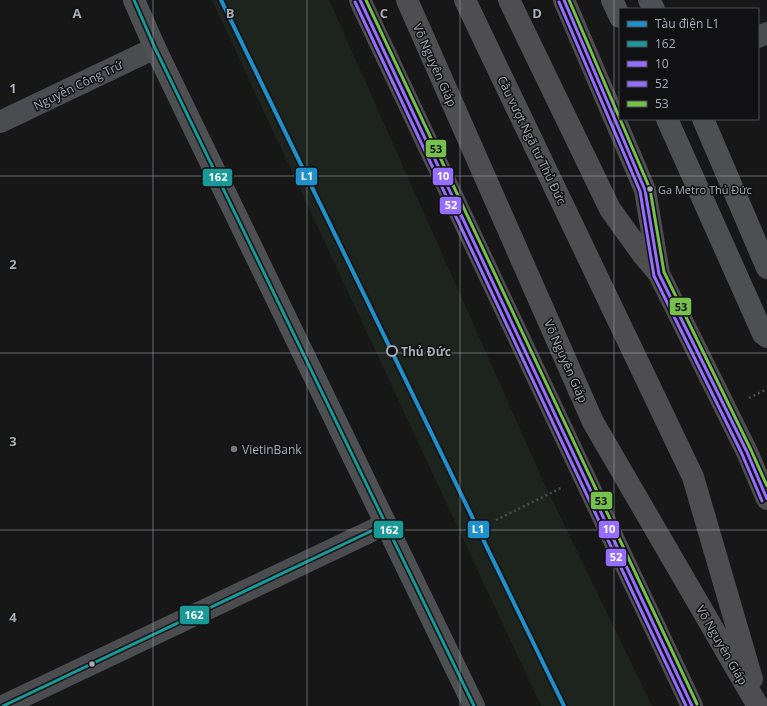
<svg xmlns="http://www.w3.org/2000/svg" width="767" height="706" font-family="'Open Sans',sans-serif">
	<rect width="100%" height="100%" fill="#171717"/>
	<path fill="#1d241e" d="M212 0H329L544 483 652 706H541Z"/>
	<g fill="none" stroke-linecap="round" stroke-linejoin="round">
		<path stroke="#4d4e52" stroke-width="2.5" stroke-dasharray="2 3" stroke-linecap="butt" d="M749 398 767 389
			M496 520 561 488"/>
		<path stroke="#4b4c50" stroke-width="22" d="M758 37 767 33
			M0 122 155 48
			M3 706 386 524"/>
		<path stroke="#4d4f52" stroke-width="22" d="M134 0 155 48 474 706
			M612 0 620 17
			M649 0 654 9
			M667 119 763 334 767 337
			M703 119 767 268"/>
		<path stroke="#4e4e51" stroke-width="22" d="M360 0 692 706
			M407 0 593 422 758 706
			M465 0 693 477 752 679
			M509 0 610 209 643 255 659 274 747 452 767 499
			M564 0 645 190 659 274"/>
		<defs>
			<path id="bus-1" d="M134 0 155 48 474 706
				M3 706 386 524"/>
			<path id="bus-2" d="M360 0 692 706
				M564 0 645 190 659 274 747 452 767 499"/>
			<path id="bus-3" d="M355 2 686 706
				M559 2 640 191 654 276 742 454 762 501"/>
			<path id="bus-4" d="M366 0 697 704
				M569 0 620 119
				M620 119 650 189 664 272 751 450 767 486"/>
		</defs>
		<use href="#bus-1" stroke="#111113" stroke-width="6"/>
		<use href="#bus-2" stroke="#111113" stroke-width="6"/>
		<use href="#bus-3" stroke="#111113" stroke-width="6"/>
		<use href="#bus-4" stroke="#111113" stroke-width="6"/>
		<use href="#bus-1" stroke="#1a9999" stroke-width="3"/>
		<use href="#bus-2" stroke="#966eff" stroke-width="3"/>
		<use href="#bus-3" stroke="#966eff" stroke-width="3"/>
		<use href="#bus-4" stroke="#76c04d" stroke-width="3"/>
		<defs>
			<path id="metro-1" d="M221 0 564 706"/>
		</defs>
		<use href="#metro-1" stroke="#111113" stroke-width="7"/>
		<use href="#metro-1" stroke="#2090ca" stroke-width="4"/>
	</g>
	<path fill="none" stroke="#a8adb8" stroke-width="1" stroke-opacity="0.55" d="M153 0V706M307 0V706M460 0V706M614 0V706M0 176H767M0 353H767M0 530H767"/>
	<g fill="#a8adb8" stroke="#111113" stroke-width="1.5">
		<circle cx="650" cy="189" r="3.5"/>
		<circle cx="92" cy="664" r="3.5"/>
	</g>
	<circle fill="#111113" stroke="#a8adb8" stroke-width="2" cx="392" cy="351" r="5"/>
	<circle fill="#757880" stroke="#111113" stroke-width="1.5" cx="234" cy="449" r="4"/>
	<g text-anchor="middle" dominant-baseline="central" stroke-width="3" stroke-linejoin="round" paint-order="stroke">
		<g font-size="11" fill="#a8adb8" stroke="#111113" text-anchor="start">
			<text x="658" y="189">Ga Metro Thủ Đức</text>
		</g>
		<g font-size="12" fill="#a8adb8" stroke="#111113">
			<text transform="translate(435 65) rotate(66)">Võ Nguyên Giáp</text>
			<text transform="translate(78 85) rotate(-26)">Nguyễn Công Trứ</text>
			<text transform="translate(532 140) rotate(64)">Cầu vượt Ngã tư Thủ Đức</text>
			<text transform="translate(566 361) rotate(66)">Võ Nguyên Giáp</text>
			<text transform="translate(722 645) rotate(60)">Võ Nguyên Giáp</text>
		</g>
		<g font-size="12" font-weight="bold" fill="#a8adb8" stroke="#111113" text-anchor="start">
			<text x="401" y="351">Thủ Đức</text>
		</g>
		<g font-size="12" fill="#a8adb8" stroke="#111113" text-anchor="start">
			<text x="242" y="449">VietinBank</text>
		</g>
	</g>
	<g font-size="13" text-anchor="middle" font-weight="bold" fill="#a8adb8" stroke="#111113" stroke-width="3" stroke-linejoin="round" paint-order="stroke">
		<text x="77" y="18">A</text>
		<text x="230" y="18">B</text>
		<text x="384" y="18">C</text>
		<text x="537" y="18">D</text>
		<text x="13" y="93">1</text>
		<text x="13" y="269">2</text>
		<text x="13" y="446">3</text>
		<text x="13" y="622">4</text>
	</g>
	<g stroke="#111113" stroke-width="1.5">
		<rect x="425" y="139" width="22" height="19" rx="4" fill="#76c04d"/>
		<rect x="295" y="167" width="23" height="19" rx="4" fill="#2090ca"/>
		<rect x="432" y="167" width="22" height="19" rx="4" fill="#966eff"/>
		<rect x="202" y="168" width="31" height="19" rx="4" fill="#1a9999"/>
		<rect x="439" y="196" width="23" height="19" rx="4" fill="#966eff"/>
		<rect x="669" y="297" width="23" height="19" rx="4" fill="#76c04d"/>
		<rect x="590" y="491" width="23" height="19" rx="4" fill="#76c04d"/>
		<rect x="467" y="520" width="23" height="19" rx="4" fill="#2090ca"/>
		<rect x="598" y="520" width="22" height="19" rx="4" fill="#966eff"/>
		<rect x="373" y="520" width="31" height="19" rx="4" fill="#1a9999"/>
		<rect x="605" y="548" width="22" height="19" rx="4" fill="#966eff"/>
		<rect x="179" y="605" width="31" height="20" rx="4" fill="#1a9999"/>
	</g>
	<g font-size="11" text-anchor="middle" font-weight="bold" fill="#fff">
		<text x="307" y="180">L1</text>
		<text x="443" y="180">10</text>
		<text x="218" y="181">162</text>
		<text x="451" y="209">52</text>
		<text x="478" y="533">L1</text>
		<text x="609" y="533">10</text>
		<text x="389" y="534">162</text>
		<text x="616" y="561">52</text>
		<text x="194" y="619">162</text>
	</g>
	<g font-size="11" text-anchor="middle" font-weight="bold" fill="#111">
		<text x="436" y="153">53</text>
		<text x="681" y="311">53</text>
		<text x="601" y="505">53</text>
	</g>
	<rect x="619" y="8" width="140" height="112" fill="#111113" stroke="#4d4f55"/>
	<rect x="627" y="21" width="20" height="6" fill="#2090ca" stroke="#4d4f55"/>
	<text x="655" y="28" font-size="12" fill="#a8adb8">Tàu điện L1</text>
	<rect x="627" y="41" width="20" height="6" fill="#1a9999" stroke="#4d4f55"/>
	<text x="655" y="48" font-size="12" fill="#a8adb8">162</text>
	<rect x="627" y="61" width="20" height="6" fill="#966eff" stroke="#4d4f55"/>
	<text x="655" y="68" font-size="12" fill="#a8adb8">10</text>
	<rect x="627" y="81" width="20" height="6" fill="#966eff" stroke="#4d4f55"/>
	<text x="655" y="88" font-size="12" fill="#a8adb8">52</text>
	<rect x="627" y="101" width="20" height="6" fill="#76c04d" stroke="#4d4f55"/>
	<text x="655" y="108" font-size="12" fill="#a8adb8">53</text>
</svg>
